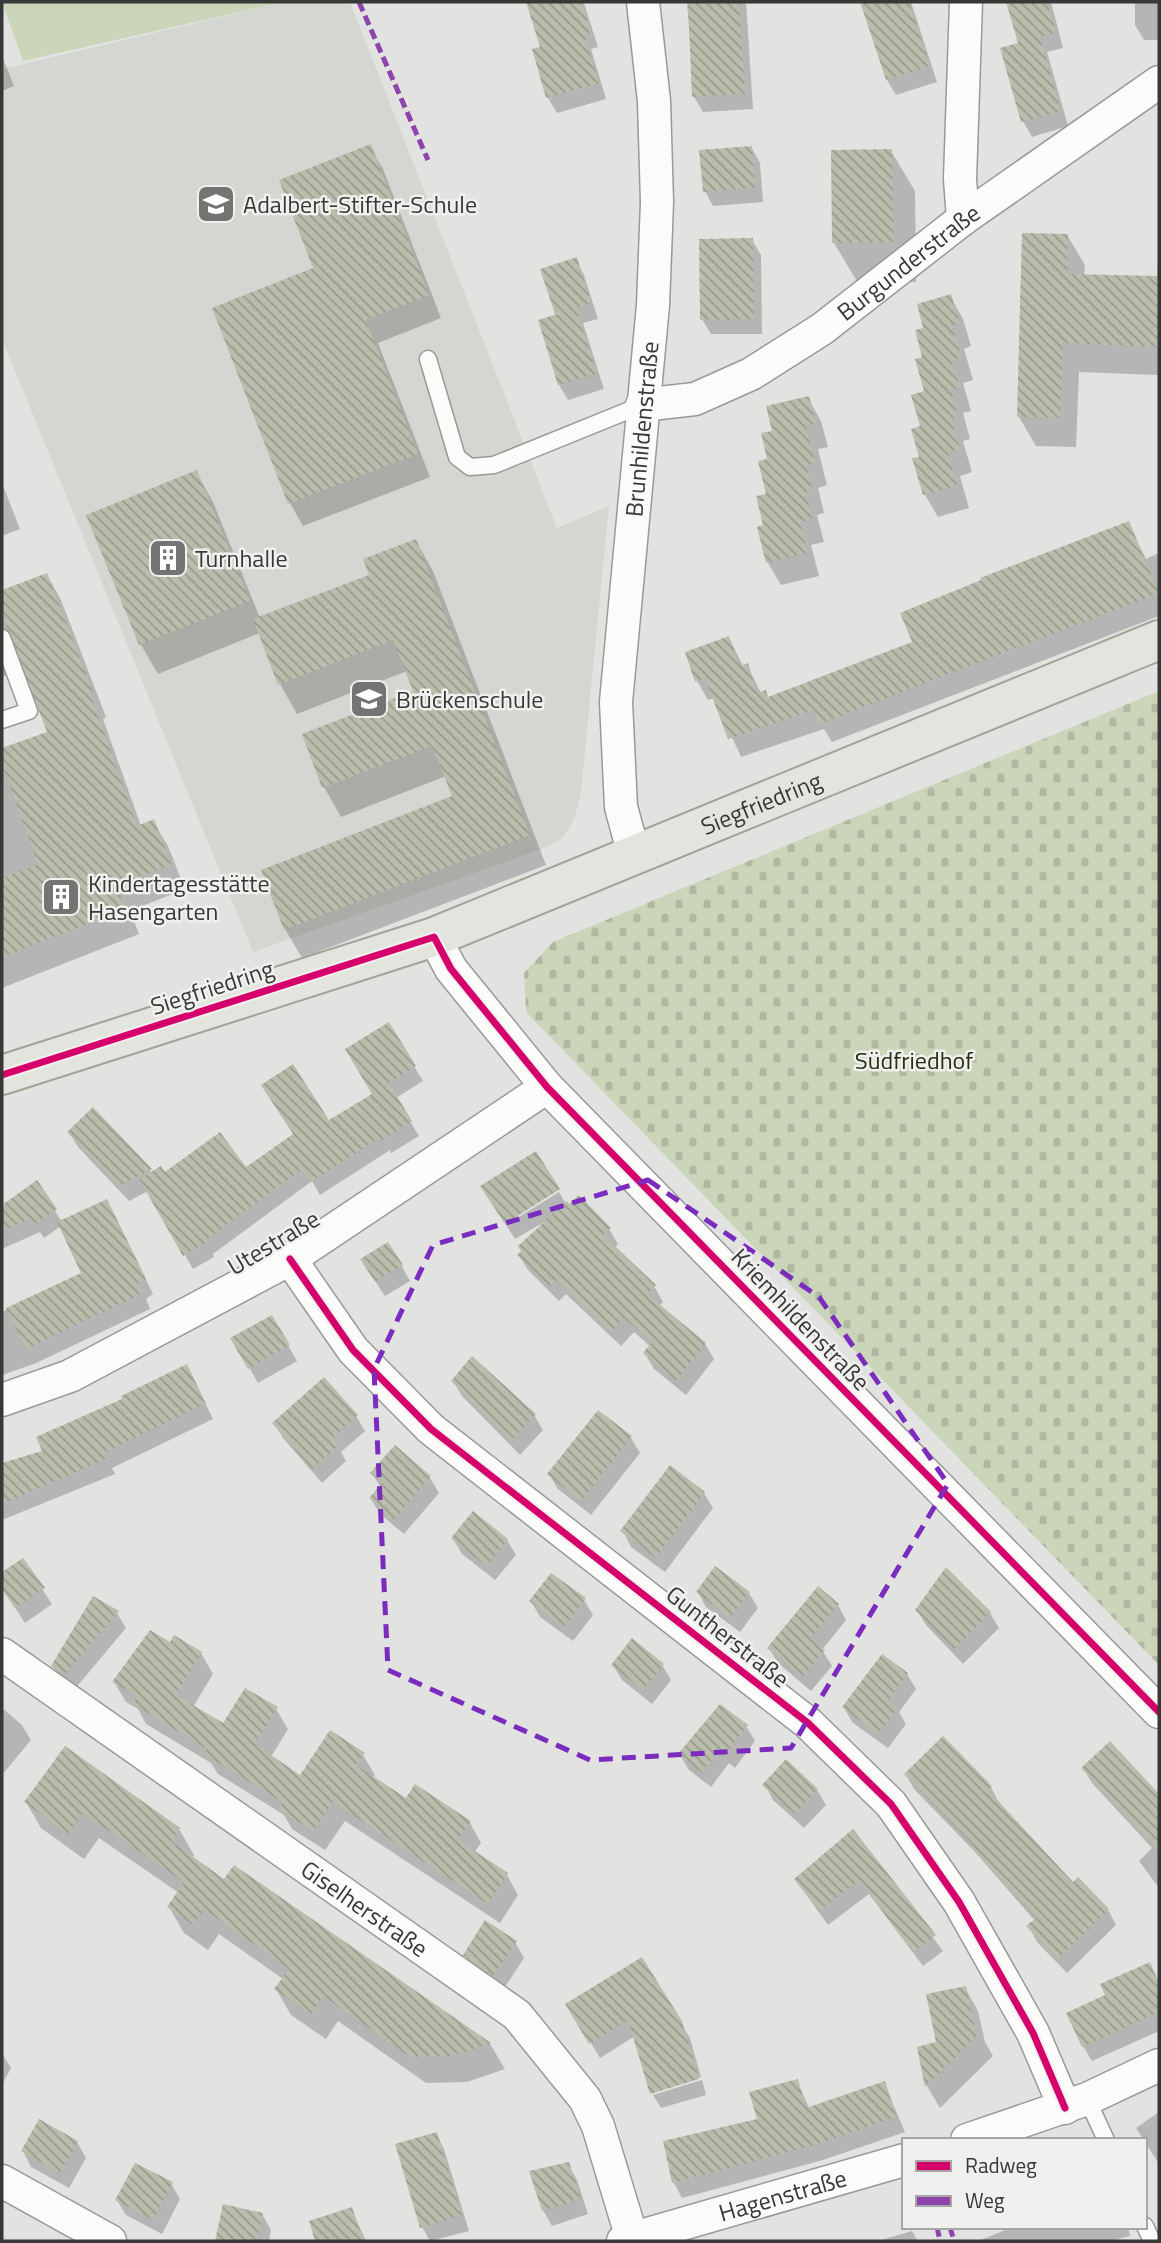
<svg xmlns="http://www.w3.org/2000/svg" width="1161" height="2243" font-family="'Titillium Web',sans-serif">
	<defs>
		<pattern id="cemetery-stones" width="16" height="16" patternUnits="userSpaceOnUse" patternTransform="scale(1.75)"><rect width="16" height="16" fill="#cbd5b9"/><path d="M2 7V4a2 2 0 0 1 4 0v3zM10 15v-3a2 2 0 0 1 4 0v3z" fill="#afb8a0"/></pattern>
		<pattern id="building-back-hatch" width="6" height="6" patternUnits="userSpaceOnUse" patternTransform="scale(1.75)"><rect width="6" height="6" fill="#b8bdac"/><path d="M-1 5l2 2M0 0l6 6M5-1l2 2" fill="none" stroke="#979b8d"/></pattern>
	</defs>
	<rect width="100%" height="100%" fill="#e2e3e1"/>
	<path fill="#d4d7d1" d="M284 2H350L557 528 609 506 581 792 575 817 568 830 560 840 544 848 253 952 2 339V69Z"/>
	<path fill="url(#cemetery-stones)" d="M1159 691V1665L526 1012 524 973 553 942Z"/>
	<path fill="#cbd5b9" d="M2 2H284L23 61Z"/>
	<path fill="#0003" d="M536 2H589L584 3 598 47 591 49 606 99 557 113 548 98 534 50 542 48Z
		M687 2H746L753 109 703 112 694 97Z
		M862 2H911L937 82 896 95 887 80Z
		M1008 2H1051L1063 48 1047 52 1068 126 1032 137 1023 121 1020 44Z
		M1135 2H1159V40H1144L1135 25Z
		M2 56 14 86 2 91Z
		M370 147 383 169 441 318 378 343 430 477 303 526 290 503 214 309 315 269Z
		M751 147 760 163 763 202 713 206 705 191Z
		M891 151 915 191 916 282 858 283 834 243Z
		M1067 235 1085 265 1084 276 1157 278 1159 240V378L1158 375 1079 372 1076 447 1036 446 1019 417Z
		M752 240 761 255 762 334H711L702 319Z
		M576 260 584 275 598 319 583 323 604 389 568 400 559 385 540 321 558 316Z
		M950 296 963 319 971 346 964 349 973 380 963 383 971 411 963 413 970 439 963 441 972 472 960 476 969 508 938 517 925 495 914 459 921 458 926 393 925 329Z
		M808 398 821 421 828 447 818 449 827 485 818 488 824 513 817 515 824 542 811 545 819 576 781 585 768 563 759 528 765 527 775 432Z
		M196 472 213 502 260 618 371 576 416 541 433 571 546 865 302 958 285 929 454 797 446 776 341 817 324 787 415 692 407 671 297 714 280 684 260 633 158 674 141 645 88 515Z
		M2 483 20 529 2 536Z
		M1128 523 1146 559 1159 553V616L832 742 824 729 741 757 714 698 708 700 697 681 729 638 743 666 747 665 761 693 769 698 914 643Z
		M47 575 61 600 106 717 103 719 141 826 153 821 168 846 185 889 130 911 139 934 2 988V751L49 733 20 653H12L8 675 2 677V592Z
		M388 1024 423 1081 396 1098 419 1136 391 1153 390 1150 320 1195 312 1181 213 1254 214 1257 193 1269 148 1191 129 1201 78 1147 69 1132 93 1109 152 1173 246 1170 374 1095Z
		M37 1183 62 1222 115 1216 153 1294 146 1299 150 1309 34 1364 2 1375V1312L84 1274 61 1226 44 1238 40 1232 2 1249V1207Z
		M559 1192 566 1204 609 1229 618 1244 614 1248 654 1286 663 1302 660 1305 705 1344 714 1359 686 1395 654 1369 645 1354 651 1347 634 1332 621 1346 566 1294 559 1301 528 1270 519 1255 551 1218 515 1239 506 1225Z
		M401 1265 410 1281 385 1296 371 1275Z
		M272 1317 297 1361 258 1383 233 1339Z
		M453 1381 534 1415 543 1430 520 1455 462 1396Z
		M195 1382 213 1419 112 1468 115 1474 2 1520V1465L45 1452Z
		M599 1412 631 1438 640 1453 591 1515 558 1489 549 1474Z
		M356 1416 365 1431 341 1452 346 1461 322 1483 283 1438 274 1423Z
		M395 1448 430 1478 439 1493 404 1534 380 1514 371 1499 381 1488 372 1473Z
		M704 1493 713 1508 665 1572 631 1547 623 1531Z
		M453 1539 507 1540 516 1555 495 1580 462 1554Z
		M23 1560 52 1604 25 1623 2 1588V1574Z
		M947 1570 990 1613 999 1628 963 1664 926 1625 917 1610Z
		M698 1592 749 1593 758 1608 740 1632 706 1607Z
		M584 1600 593 1615 573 1641 540 1617 531 1601Z
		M838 1605 846 1620 822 1650 832 1666 811 1691 778 1663 769 1648Z
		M117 1613 126 1628 74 1690 62 1681 53 1666Z
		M175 1638 201 1653 213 1674 193 1707 224 1725 276 1709 288 1729 271 1757 301 1778 363 1755 375 1775 373 1778 406 1801 470 1823 481 1843 474 1853 507 1875 518 1895 500 1923 345 1821 325 1850 292 1829 284 1815 218 1774 211 1763 146 1724 138 1709 126 1702 114 1682 171 1645Z
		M613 1665H662L671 1680 652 1704 622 1680Z
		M907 1674 916 1689 899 1712 906 1724 888 1748 853 1723 844 1708Z
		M2 1708 22 1725 31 1740 2 1775Z
		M746 1726 755 1741 735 1768 729 1763 711 1787 689 1770 680 1755Z
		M1110 1743 1159 1795V1888L1139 1861 1152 1848 1092 1783 1083 1768Z
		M906 1774 991 1787 999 1803 1072 1885 1108 1910 1116 1925 1067 1973 1037 1942 1029 1927 1035 1921 976 1853 914 1789Z
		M765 1785 817 1790 826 1805 804 1828 773 1800Z
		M26 1802 179 1829 194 1855 192 1858 224 1881 234 1868 490 2044 505 2069 467 2082 426 2083 338 2021 326 2039 291 2015 276 1989 283 1979 219 1934 208 1950 184 1933 169 1907 179 1893 99 1838 84 1859 41 1828Z
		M853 1831 943 1951 923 1966 869 1894 828 1925 796 1880Z
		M515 1942 524 1958 503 1990 474 1970 465 1955Z
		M1149 1964 1159 1983V2031L1092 2061 1083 2046Z
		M965 1988 978 2011 985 2042 993 2056 940 2108 927 2086 919 2048 938 2044Z
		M568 2005 680 2022 690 2038 701 2077 653 2091V2095L635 2036 600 2058Z
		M2 2053 11 2068 2 2085Z
		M702 2080 706 2095 661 2108 653 2095Z
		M797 2081 809 2108 884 2083 905 2132 823 2160 682 2198 674 2183 759 2121Z
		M1159 2112V2164L1136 2128Z
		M436 2134 444 2149 469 2231 430 2241 422 2227Z
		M77 2142 86 2158 69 2188 31 2167 23 2151Z
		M568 2164 577 2180 588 2214 552 2226 543 2210Z
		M171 2183 180 2199 162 2234 126 2215 117 2200Z
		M225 2206 262 2214 271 2230 269 2241H217Z
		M351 2209 366 2241H317L311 2222Z
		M1013 2227H1128L1130 2236 1111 2241H978Z
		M912 2231 918 2241H878Z"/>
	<path fill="url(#building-back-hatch)" d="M526 2H581L591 32 584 34 599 83 546 98 532 49 540 47Z
		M688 2H739L745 94 692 97Z
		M860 2H909L930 66 886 80Z
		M1006 2H1047L1056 32 1040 37 1061 111 1021 122 1000 48 1018 43Z
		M371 144 429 295 366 320 418 454 288 504 212 308 313 268 279 180Z
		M752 146 755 187 703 192 699 150Z
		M892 149 894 242 832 243 831 150Z
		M1022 233 1068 234 1067 274 1159 276V347L1063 343 1060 418 1017 417Z
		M753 238 754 319 700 320 699 239Z
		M577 257 591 303 555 314 540 269Z
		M951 294 960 323 952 326 961 357 951 360 960 388 951 390 958 416 951 418 960 449 948 453 957 486 923 495 912 458 919 457 911 429 920 426 911 395 924 391 915 359 922 357 915 330 923 328 917 304Z
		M576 308 597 374 558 385 538 320Z
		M809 396 816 424 806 426 815 463 806 465 812 490 806 492 812 519 800 522 807 553 766 563 757 527 763 525 756 496 766 494 758 461 767 459 761 433 772 431 766 406Z
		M197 470 250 601 139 645 86 515Z
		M1129 521 1159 593 819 724 814 710 728 739 705 678 695 682 685 652 729 636 740 666 748 663 757 693 766 690 768 697 912 642 900 613 981 580 980 578Z
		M416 539 530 835 284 930 261 870 452 796 432 746 322 788 302 734 413 691 393 640 278 685 253 619 369 575 363 559Z
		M47 573 93 692 90 693 137 826 154 819 171 864 116 886 126 909 2 957V878L38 864 2 764V748L47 732 2 614V590Z
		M389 1022 416 1066 389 1083 412 1121 382 1140 380 1137 311 1182 302 1169 206 1240 207 1242 183 1256 139 1179 161 1166 165 1172 220 1132 246 1167 293 1134 261 1085 293 1064 329 1120 372 1094 345 1049Z
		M93 1107 152 1169 119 1186 67 1132Z
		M536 1151 560 1189 505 1224 480 1186Z
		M37 1180 57 1209 34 1225 30 1219 2 1231V1205Z
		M579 1195 611 1228 603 1235 656 1285 647 1294 706 1343 676 1381 643 1353 652 1342 624 1318 611 1332 556 1280 549 1287 517 1255 521 1251 518 1246 567 1201 569 1204Z
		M107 1199 146 1279 138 1283 143 1293 26 1349 6 1308 81 1273 57 1222Z
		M388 1242 403 1265 375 1282 360 1259Z
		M272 1315 290 1345 248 1369 230 1338Z
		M472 1356 536 1414 511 1441 451 1381Z
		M187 1364 206 1404 105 1452 108 1458 2 1504V1463L42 1451 36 1437 122 1399 121 1396Z
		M324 1377 358 1415 332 1438 339 1445 312 1469 272 1423Z
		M598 1410 632 1436 581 1501 547 1474Z
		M395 1445 431 1476 394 1520 369 1498 382 1483 370 1473Z
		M670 1465 705 1492 656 1558 620 1531Z
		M473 1511 508 1539 486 1566 451 1538Z
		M23 1558 45 1588 15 1608 2 1589V1572Z
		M715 1566 750 1592 730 1618 696 1592Z
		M946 1567 991 1612 954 1649 915 1610Z
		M551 1573 586 1598 564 1627 529 1601Z
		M818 1586 839 1604 810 1638 825 1650 802 1677 767 1648Z
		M93 1596 119 1611 64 1675 51 1666Z
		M150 1630 170 1642 174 1635 202 1652 176 1695 223 1723 245 1688 278 1707 255 1744 300 1775 330 1730 365 1753 356 1765 406 1798 415 1784 471 1821 458 1840 508 1873 488 1904 333 1802 313 1831 278 1809 282 1802 204 1754 207 1749 133 1704 137 1696 112 1682Z
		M632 1638 664 1664 643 1690 611 1665Z
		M882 1654 908 1673 888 1700 898 1708 878 1734 842 1707Z
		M720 1704 748 1725 726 1754 720 1749 702 1773 678 1754Z
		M943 1736 992 1786 988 1790 1073 1882 1078 1877 1109 1909 1058 1959 1026 1926 1036 1918 972 1848 974 1846 904 1774Z
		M1110 1741 1159 1794V1851L1081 1768Z
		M65 1746 180 1828 171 1841 224 1879 234 1865 491 2043 452 2056 410 2057 323 1996 311 2014 274 1989 289 1969 204 1909 193 1925 167 1907 184 1882 83 1813 68 1834 24 1802Z
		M786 1759 818 1789 795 1814 762 1785Z
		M853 1829 936 1935 913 1952 859 1880 819 1911 794 1879Z
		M485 1920 517 1941 493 1976 463 1955Z
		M642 1957 682 2021 699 2079 650 2094 628 2020 589 2044 565 2004Z
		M1150 1962 1159 1983V2012L1082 2047 1066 2013 1105 1995 1100 1984Z
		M966 1986 976 2034 981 2032 925 2087 917 2047 936 2042 926 1994Z
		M798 2079 806 2108 885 2081 897 2117 814 2145 672 2183 663 2141 757 2119 749 2092Z
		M39 2119 78 2141 60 2173 21 2151Z
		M437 2132 462 2215 420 2228 395 2144Z
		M569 2162 581 2199 542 2211 529 2171Z
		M135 2163 173 2182 153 2220 115 2200Z
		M223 2204 263 2213 257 2241H215Z
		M352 2207 364 2241H315L309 2221Z"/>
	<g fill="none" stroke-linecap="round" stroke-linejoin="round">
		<defs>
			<path id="service" d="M428 359 457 457 470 467 494 465 642 405
				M2 638 29 711 2 720
				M1087 2099 1106 2140
				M1145 2226 1152 2241"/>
			<g id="minor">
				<path d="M963 219 960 179 966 2"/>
				<path id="s1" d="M642 405 695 399 751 374 822 329 963 219 1159 82"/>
				<path id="s2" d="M634 855 621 807 616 702 653 305 657 202 654 101 643 2"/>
				<path d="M434 937 451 969 547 1087 1159 1712"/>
				<path d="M290 1259 353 1350 431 1429 808 1723 891 1804 959 1902 1033 2033 1065 2108"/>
				<path d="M2 1400 70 1376 290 1259 547 1087"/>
				<path id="s3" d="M2 1654 517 2015 585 2099 598 2126 632 2238"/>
				<path d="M967 2140 1087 2099 1159 2065"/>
				<path d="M2 2181 110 2241"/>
				<path id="s4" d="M623 2241 904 2160"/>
			</g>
			<g id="primary">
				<path id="s5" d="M2 1075 434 937 1159 640"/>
			</g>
		</defs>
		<use href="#service" stroke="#989998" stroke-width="19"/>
		<use href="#minor" stroke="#989998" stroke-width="35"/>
		<use href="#primary" stroke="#a0a497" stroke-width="42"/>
		<use href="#service" stroke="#fbfbfa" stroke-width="16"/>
		<use href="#minor" stroke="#fbfbfa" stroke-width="32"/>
		<use href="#primary" stroke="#e2e4dd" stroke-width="38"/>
		<path stroke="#8e44ad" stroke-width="5" stroke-dasharray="10 5" stroke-linecap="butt" d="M359 2 428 160
			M937 2227 940 2241
			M950 2227 954 2241"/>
		<defs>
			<path id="cycleway" d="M2 1075 434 937 451 969 547 1087 1159 1712
				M290 1259 353 1350 431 1429 808 1723 891 1804 959 1902 1033 2033 1065 2108"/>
		</defs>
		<use href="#cycleway" stroke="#f0f1ee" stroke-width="11"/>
		<use href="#cycleway" stroke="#d6006c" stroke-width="7"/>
	</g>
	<path fill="none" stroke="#7b2cbf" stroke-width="5" stroke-dasharray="14 9" stroke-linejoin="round" d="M648 1180 819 1297 948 1484 791 1748 590 1760 388 1670 374 1369 433 1245Z"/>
	<defs>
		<symbol id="school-square" viewBox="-11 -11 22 22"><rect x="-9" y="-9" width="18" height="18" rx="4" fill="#747472" stroke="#f0f1ee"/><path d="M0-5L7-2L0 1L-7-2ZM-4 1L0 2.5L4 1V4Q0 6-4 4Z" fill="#fff"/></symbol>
		<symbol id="building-square" viewBox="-11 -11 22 22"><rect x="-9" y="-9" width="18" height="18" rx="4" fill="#747472" stroke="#f0f1ee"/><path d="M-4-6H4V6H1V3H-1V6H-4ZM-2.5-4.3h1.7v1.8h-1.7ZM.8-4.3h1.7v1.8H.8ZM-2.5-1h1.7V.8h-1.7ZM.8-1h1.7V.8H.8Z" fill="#fff"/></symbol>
	</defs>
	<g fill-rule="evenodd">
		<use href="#school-square" x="194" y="182" width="44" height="44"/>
		<use href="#building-square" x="146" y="536" width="44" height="44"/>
		<use href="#school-square" x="347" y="677" width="44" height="44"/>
		<use href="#building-square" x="39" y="875" width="44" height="44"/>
	</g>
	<g text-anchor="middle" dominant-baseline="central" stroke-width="5" stroke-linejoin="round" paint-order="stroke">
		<g font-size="24" fill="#383837" stroke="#f0f1ee" text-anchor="start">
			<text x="243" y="204">Adalbert-Stifter-Schule</text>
			<text x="195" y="558">Turnhalle</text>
			<text x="396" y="699">Brückenschule</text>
			<text x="88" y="883">Kindertagesstätte<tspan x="88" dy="28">Hasengarten</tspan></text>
		</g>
		<g font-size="24" fill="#383837" stroke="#f0f1ee">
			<text stroke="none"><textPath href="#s1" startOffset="308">Burgunderstraße</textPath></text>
			<text stroke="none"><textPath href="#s2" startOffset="429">Brunhildenstraße</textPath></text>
			<text stroke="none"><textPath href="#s5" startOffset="807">Siegfriedring</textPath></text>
			<text transform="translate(212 987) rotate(-18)">Siegfriedring</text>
			<text transform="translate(273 1242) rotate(-31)">Utestraße</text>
			<text transform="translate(801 1319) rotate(46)">Kriemhildenstraße</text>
			<text transform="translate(728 1636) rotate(38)">Guntherstraße</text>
			<text stroke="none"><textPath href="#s3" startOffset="443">Giselherstraße</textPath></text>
			<text stroke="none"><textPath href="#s4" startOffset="166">Hagenstraße</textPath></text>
		</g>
		<g font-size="24" fill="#27300d" stroke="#f0f1ee">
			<text x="914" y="1060">Südfriedhof</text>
		</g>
	</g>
	<rect width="1161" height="2243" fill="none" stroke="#383837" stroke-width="7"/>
	<rect x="902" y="2138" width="245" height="91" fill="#f0f1ee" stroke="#a6a7a5" stroke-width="2"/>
	<rect x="916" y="2161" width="35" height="10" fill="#d6006c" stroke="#a6a7a5" stroke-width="2"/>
	<text x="965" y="2173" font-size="21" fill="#383837">Radweg</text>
	<rect x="916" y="2196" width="35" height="10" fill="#8e44ad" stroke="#a6a7a5" stroke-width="2"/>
	<text x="965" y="2208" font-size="21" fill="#383837">Weg</text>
</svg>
